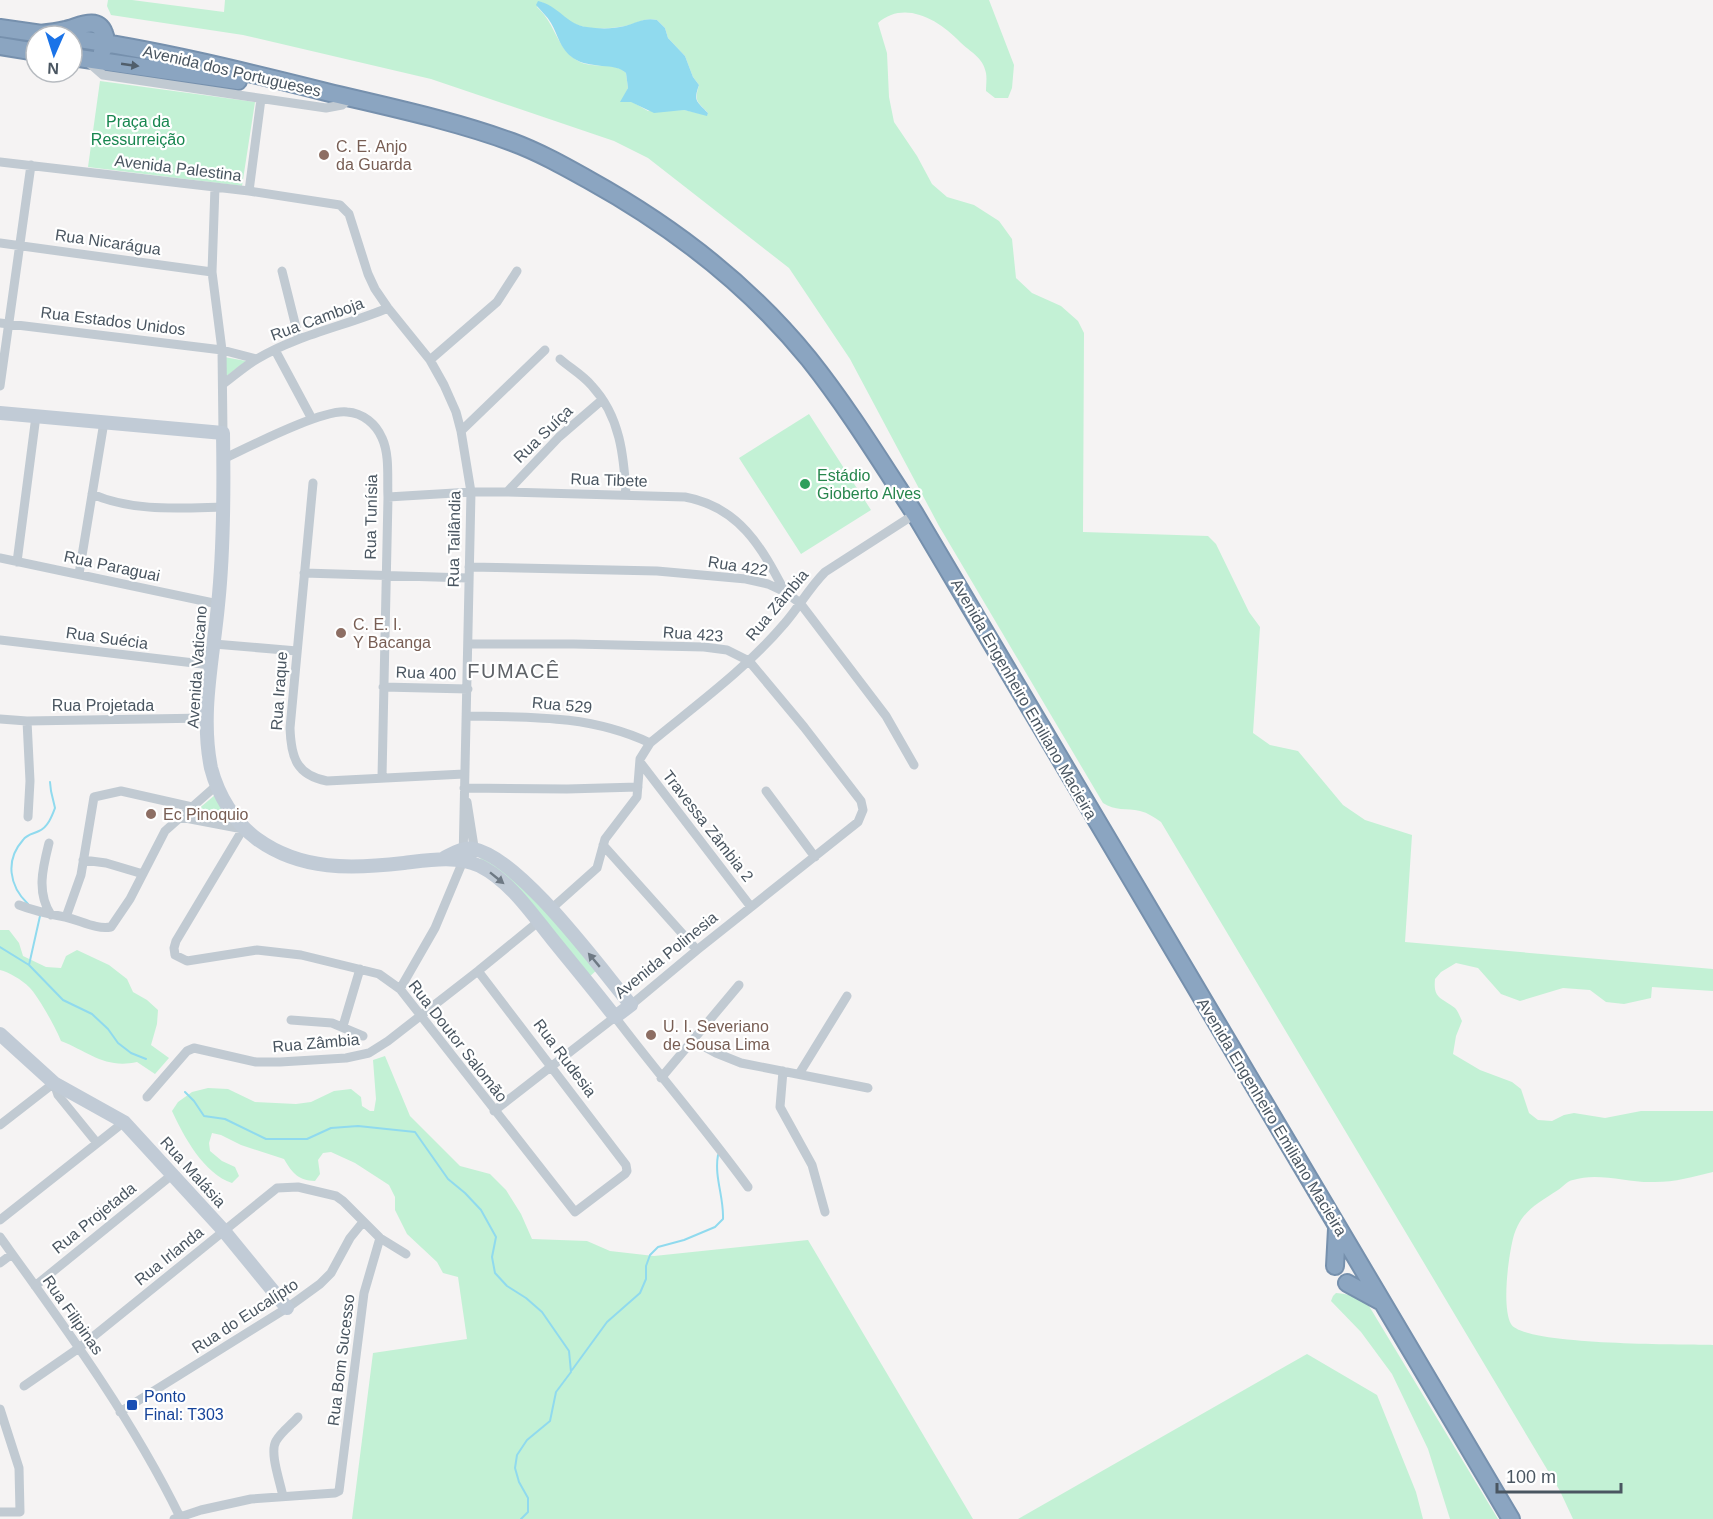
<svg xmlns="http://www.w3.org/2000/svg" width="1713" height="1519" font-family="Arial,sans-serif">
	<rect width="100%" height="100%" fill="#f5f3f3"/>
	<path fill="#c3f1d5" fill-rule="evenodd" d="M108 0H132L224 12 225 0H989L1014 65 1012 88 1008 98H995L986 91C986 86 987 78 986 73 983 57 970 52 960 42 938 19 904 0 878 23L887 53 889 97 894 122 917 156 932 184 947 197 974 205 999 221 1012 239 1016 278 1032 293 1061 306 1078 321 1084 333 1083 532 1208 536 1216 544 1249 612 1260 627 1253 733 1270 745 1298 751 1343 805 1365 820 1412 835 1405 942 1713 969V991L1652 987 1651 998 1624 1004 1606 1002 1590 990 1563 988 1520 1001 1501 994 1478 968 1456 963 1441 972 1435 979C1433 999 1441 997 1455 1008 1458 1011 1460 1017 1462 1021L1456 1036 1453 1054 1480 1070 1512 1082 1521 1089 1529 1113 1538 1120 1552 1121 1564 1115 1574 1113 1605 1118 1641 1111H1713V1172C1692 1177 1672 1183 1650 1182 1625 1182 1597 1172 1573 1180 1567 1181 1563 1187 1558 1190 1535 1205 1518 1213 1512 1243 1508 1262 1502 1307 1511 1324 1524 1346 1682 1344 1713 1345V1519H1573L1560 1491 1161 822C1154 817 1148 813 1140 811 1126 808 1115 811 1103 803L939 526 850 359 789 268 648 158 614 141 431 79 243 35 111 15 107 6ZM541 2C555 7 564 21 577 25 591 30 610 29 625 26 636 24 645 17 657 20L665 28 668 38 685 56 693 77 699 85C694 102 697 101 708 113L707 115 684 110 648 111 624 97 628 88 626 73C614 61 595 69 580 62 556 50 557 25 537 7Z
		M100 81 255 102 242 186 88 167Z
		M224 357 246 361 224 378Z
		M809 414 871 510 801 554 739 458Z
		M215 795 233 823 190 816Z
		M481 857 519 881 597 970 589 977 480 859Z
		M0 930H9L19 943 23 956 46 967 61 968 66 956 77 950 109 965 127 979 133 992 147 1000 158 1010 157 1024 151 1045 169 1058 155 1074 137 1062C105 1069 89 1052 61 1041 57 1030 37 994 29 987 22 980 9 972 0 970Z
		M385 1056 410 1116 460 1166 490 1174 506 1190 521 1214 532 1239 587 1241 610 1251 654 1256 808 1240 973 1519H352L373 1353 467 1339 458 1277 443 1273 437 1262 407 1234 395 1210V1197L389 1185 355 1163 331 1152 323 1153 318 1160 320 1174 315 1181C298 1180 293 1174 284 1159L241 1145 221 1135 212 1133 209 1143 210 1151 222 1161 235 1167 239 1176 232 1183C204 1174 184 1137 172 1111L178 1102 192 1092 208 1088 228 1089 255 1102 296 1104 311 1102 334 1091 351 1089 361 1097 362 1106 370 1111H374L376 1099 373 1060Z
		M1336 1293C1350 1294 1359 1297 1369 1306L1498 1519H1450L1428 1449 1392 1374 1361 1332 1331 1301 1333 1296Z
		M1307 1354 1377 1395 1416 1492 1423 1519H1018Z"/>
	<path fill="#90daee" d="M538 1C558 5 567 25 587 27 599 29 613 29 625 26 636 23 645 17 657 20L665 28 668 38 685 56 693 77 699 85C693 102 697 101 708 113L707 116 684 110 654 113 631 102H620L628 88 626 73C615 62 591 70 573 58 560 49 558 35 551 23 547 16 541 11 536 5Z"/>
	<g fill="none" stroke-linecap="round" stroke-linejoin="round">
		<path stroke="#90daee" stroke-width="2" d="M28 904C9 886 5 860 23 840 27 834 33 834 39 831 48 827 52 816 55 808L51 791 50 782
			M0 947 29 965 63 1000 92 1014 108 1029 118 1043 131 1053 146 1059
			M29 965 40 916
			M185 1092 194 1101 204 1116 225 1119 266 1139H307L331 1128 358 1126 415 1132 448 1179 465 1193 481 1210 496 1237 492 1257 495 1273 507 1286 526 1298 542 1312 569 1351 571 1372 556 1392 550 1421 527 1440 517 1455 515 1468 519 1482 528 1498V1512L521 1519
			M572 1370 607 1322 640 1293 646 1279V1266L650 1255 658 1247 684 1240 715 1227 723 1219C724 1197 714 1177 718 1155"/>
		<defs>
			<path id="highway" d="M0 28 49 35
				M40 34C48 33 56 32 65 30 77 28 97 15 104 33 107 40 106 46 102 51
				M72 38C157 50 242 71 326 92 388 107 452 120 512 142 539 152 564 166 589 180 672 226 749 285 809 359 848 408 881 462 915 514L1511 1519
				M0 46 36 52
				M72 57 238 81
				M1335 1266 1337 1229
				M1347 1283 1380 1301"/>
		</defs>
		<use href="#highway" stroke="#7690ad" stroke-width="20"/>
		<path stroke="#c1cad2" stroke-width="9" d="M87 61 103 75 326 108 342 105 350 98
			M0 162 249 191 340 205 349 214 368 274 375 289 388 308 430 360 444 385 456 412 461 431 471 492 463 861 435 928 400 989
			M215 187 212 272 222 350 223 433
			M249 191 261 99
			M0 243 212 272
			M282 271 299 339
			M0 323 222 350 256 359
			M275 350 312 419
			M560 359C570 368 583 375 592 386 620 416 624 456 626 495
			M430 360 497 302 517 271
			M223 384C234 376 245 366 257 359 297 335 345 326 388 308
			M0 386 31 165
			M461 431 545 350
			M223 459C249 447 322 409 347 412 363 413 376 424 382 438 390 455 387 479 388 497L382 777
			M313 483 290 728C291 757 296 775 327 781L464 774
			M507 492 559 437 602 400
			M92 494C133 512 180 508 223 507
			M388 497 471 492H507L685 497C739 507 761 546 785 592
			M0 558 218 604
			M17 562 36 416
			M469 567 657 571 746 579 768 584 785 592 800 603 886 716 914 765
			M304 573 468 578
			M79 574 104 422
			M0 640 211 665
			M214 644 297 651
			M468 644H574L704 647 727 650 749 661 804 727 861 801 863 810 858 822 697 950 631 1005
			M383 687 468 689
			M467 716C531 717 591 715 650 743
			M0 719 27 721 206 718
			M27 721 30 781 28 817
			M640 762 751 907
			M464 788 567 789 638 787
			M766 791 815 857
			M467 802 475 853
			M180 817 243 829 176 941 174 948 175 955 187 961 257 950 301 955 379 974 400 989 575 1212 625 1174 627 1171 626 1165 478 971
			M49 843C43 867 36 892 51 915
			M603 845 697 950
			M83 860 106 863 143 874
			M19 905C34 911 49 914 65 917 80 920 96 930 111 927L130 899 165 831 217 785
			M551 909 597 868 605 839 637 797 640 759 650 743C696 705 746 669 785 623 799 607 809 588 825 572L915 514
			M66 917 81 875 94 797 121 791 192 807
			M291 1020 332 1023 363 1036
			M343 1026 360 969
			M694 1041 716 1053 741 1063 868 1088
			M783 1071 780 1107 812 1165 825 1212
			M799 1074 847 996
			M661 1078 739 985
			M147 1097 187 1051 194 1048 256 1062H280L346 1058 369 1053 388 1041 478 971 538 922
			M494 1111 615 1017C659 1075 706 1129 748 1187
			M0 1125 54 1083 58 1095 97 1143
			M0 1220 124 1122
			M0 1237C65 1327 132 1418 181 1519
			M0 1263 12 1254
			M35 1286 173 1174
			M24 1386 79 1348 277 1188 298 1187 336 1196 343 1201 380 1238 406 1254
			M0 1409 19 1468 20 1512H0
			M120 1412 287 1308 320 1284 331 1273 350 1238 363 1222
			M283 1497C281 1484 269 1453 276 1441 281 1432 291 1425 298 1417
			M174 1519 201 1510 251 1499 335 1493 339 1491 364 1293 380 1238"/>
		<path stroke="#c1cbd6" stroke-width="14" d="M0 413 223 433C224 491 224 548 218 605 213 659 200 714 211 768 218 795 234 822 257 839 301 871 352 869 404 863 429 860 456 855 480 866 510 881 532 914 553 940 574 966 595 991 615 1017L631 1005C600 968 520 858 474 849 463 847 454 853 444 858
			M0 1034 54 1083 124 1122 224 1231 287 1308"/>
		<use href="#highway" stroke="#8ba5c1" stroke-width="16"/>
	</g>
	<defs><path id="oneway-solid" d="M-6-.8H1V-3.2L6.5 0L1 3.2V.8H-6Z" transform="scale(1.5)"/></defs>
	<use fill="#505e6b" href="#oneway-solid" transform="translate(130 65) rotate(8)"/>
	<g fill="#6e7984">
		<use href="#oneway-solid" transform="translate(497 878) rotate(39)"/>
		<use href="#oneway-solid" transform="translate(594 960) rotate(-130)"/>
	</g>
	<g fill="#8d6e63" stroke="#fff" stroke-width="2">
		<circle cx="324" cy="155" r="6"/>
		<circle cx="341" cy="633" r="6"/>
		<circle cx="151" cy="814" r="6"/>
		<circle cx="651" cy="1035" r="6"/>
	</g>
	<circle fill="#2e9e5b" stroke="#fff" stroke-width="2" cx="805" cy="484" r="6"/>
	<rect fill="#1a4fb4" stroke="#fff" stroke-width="2" x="126" y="1399" width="12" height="12" rx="3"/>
	<g text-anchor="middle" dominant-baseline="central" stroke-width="4.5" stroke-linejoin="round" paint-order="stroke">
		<g font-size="16" fill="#4a5661" stroke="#fff">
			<text transform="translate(232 71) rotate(13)">Avenida dos Portugueses</text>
			<text transform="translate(178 168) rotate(7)">Avenida Palestina</text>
			<text transform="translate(108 242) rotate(8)">Rua Nicarágua</text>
			<text transform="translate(317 319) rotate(-20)">Rua Camboja</text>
			<text transform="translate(113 321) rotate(7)">Rua Estados Unidos</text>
			<text transform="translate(543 434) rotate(-44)">Rua Suíça</text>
			<text transform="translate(609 480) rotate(2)">Rua Tibete</text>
			<text transform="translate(371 517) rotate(-89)">Rua Tunísia</text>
			<text transform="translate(454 539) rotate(-89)">Rua Tailândia</text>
			<text transform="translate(112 566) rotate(12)">Rua Paraguai</text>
			<text transform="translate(738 566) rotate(9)">Rua 422</text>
			<text transform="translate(777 605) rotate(-50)">Rua Zâmbia</text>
			<text transform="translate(693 634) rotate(4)">Rua 423</text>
			<text transform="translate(107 638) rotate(8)">Rua Suécia</text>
			<text transform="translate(197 667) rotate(-86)">Avenida Vaticano</text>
			<text transform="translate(426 673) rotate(2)">Rua 400</text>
			<text transform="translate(279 691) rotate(-86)">Rua Iraque</text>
			<text transform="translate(1024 699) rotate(60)">Avenida Engenheiro Emiliano Macieira</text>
			<text x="103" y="705">Rua Projetada</text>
			<text transform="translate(562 705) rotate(5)">Rua 529</text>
			<text transform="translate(708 826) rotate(52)">Travessa Zâmbia 2</text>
			<text transform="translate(666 955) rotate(-39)">Avenida Polinesia</text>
			<text transform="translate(458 1041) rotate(52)">Rua Doutor Salomão</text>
			<text transform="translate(316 1043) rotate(-5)">Rua Zâmbia</text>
			<text transform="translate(565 1058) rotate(53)">Rua Rudesia</text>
			<text transform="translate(1272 1117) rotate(59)">Avenida Engenheiro Emiliano Macieira</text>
			<text transform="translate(193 1172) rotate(48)">Rua Malásia</text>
			<text transform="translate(94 1218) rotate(-39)">Rua Projetada</text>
			<text transform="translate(169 1256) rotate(-39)">Rua Irlanda</text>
			<text transform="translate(73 1315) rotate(55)">Rua Filipinas</text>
			<text transform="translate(245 1316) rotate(-33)">Rua do Eucalípto</text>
			<text transform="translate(341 1360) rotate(-83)">Rua Bom Sucesso</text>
		</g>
		<g font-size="16" fill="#17864f" stroke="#fff">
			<text x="138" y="121">Praça da<tspan x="138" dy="18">Ressurreição</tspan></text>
		</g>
		<g font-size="16" fill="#785e54" stroke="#fff" text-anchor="start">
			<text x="336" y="146">C. E. Anjo<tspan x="336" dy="18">da Guarda</tspan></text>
			<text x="353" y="624">C. E. I.<tspan x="353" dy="18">Y Bacanga</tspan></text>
			<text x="163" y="814">Ec Pinoquio</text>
			<text x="663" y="1026">U. I. Severiano<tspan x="663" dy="18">de Sousa Lima</tspan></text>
		</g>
		<g font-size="16" fill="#27864d" stroke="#fff" text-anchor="start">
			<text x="817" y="475">Estádio<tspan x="817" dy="18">Gioberto Alves</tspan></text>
		</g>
		<g font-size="16" fill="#164399" stroke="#fff" text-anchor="start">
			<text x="144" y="1396">Ponto<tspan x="144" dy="18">Final: T303</tspan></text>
		</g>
		<g font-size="20" letter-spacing="1.5" fill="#5f6368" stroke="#fff">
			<text x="514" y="671">FUMACÊ</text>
		</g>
	</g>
	<g transform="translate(54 54) rotate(183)"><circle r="28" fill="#ffffff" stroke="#b7bbc0" stroke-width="1.5"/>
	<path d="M0-4.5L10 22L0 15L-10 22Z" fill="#1a73e8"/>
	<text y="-9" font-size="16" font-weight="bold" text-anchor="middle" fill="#4a5661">N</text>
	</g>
	<path d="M1497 1483v9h124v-9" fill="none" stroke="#4a5661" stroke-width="3"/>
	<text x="1506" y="1483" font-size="18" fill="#4a5661" stroke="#ffffff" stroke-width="4.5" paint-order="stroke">100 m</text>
</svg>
